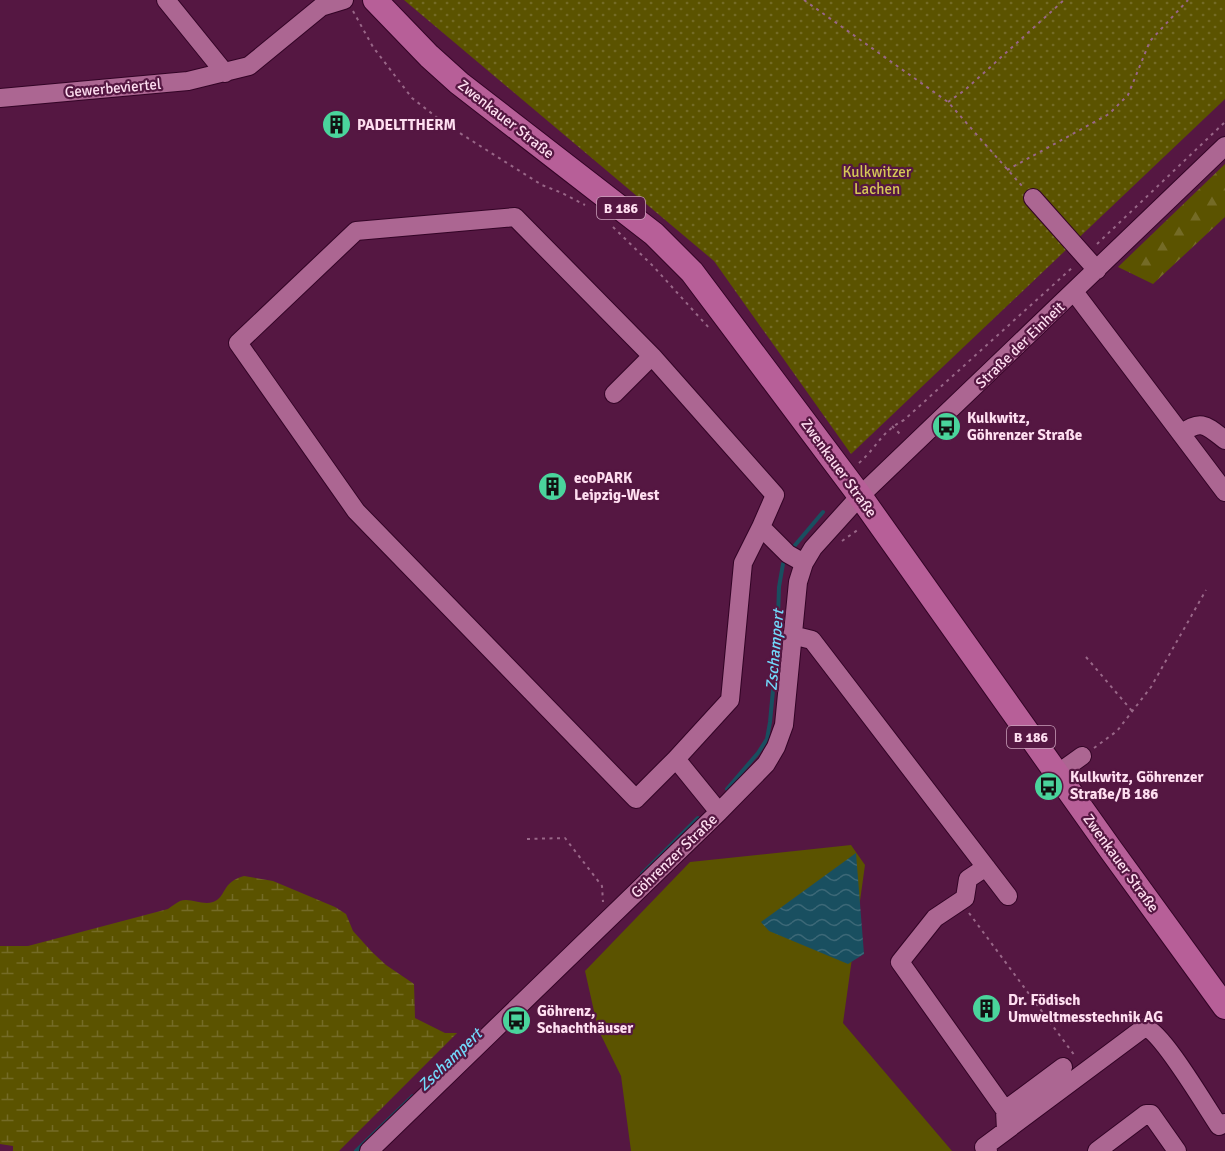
<svg xmlns="http://www.w3.org/2000/svg" width="1225" height="1151" font-family="Signika,sans-serif">
	<defs>
		<pattern id="forest-firs" width="22" height="20" patternUnits="userSpaceOnUse" patternTransform="scale(1.5)"><rect width="22" height="20" fill="#5b5300"/><path d="M5 1l3.5 6h-7zM16 11l3.5 6h-7z" fill="#746b26"/></pattern>
		<pattern id="wetland-marsh" width="20" height="14" patternUnits="userSpaceOnUse" patternTransform="scale(1.5)"><rect width="20" height="14" fill="#5b5300"/><path d="M1 5h8M5 5V1M11 12h8M15 12V8" fill="none" stroke="#746b26"/></pattern>
		<pattern id="park-dots" width="8" height="8" patternUnits="userSpaceOnUse" patternTransform="scale(1.5)"><rect width="8" height="8" fill="#5b5300"/><path d="M2 2h.1M6 6h.1" fill="none" stroke="#746b26" stroke-width="1.8" stroke-linecap="round"/></pattern>
		<pattern id="water-waves" width="16" height="10" patternUnits="userSpaceOnUse" patternTransform="scale(1.5)"><rect width="16" height="10" fill="#194f60"/><path d="M0 5q4-4 8 0t8 0" fill="none" stroke="#3c6877"/></pattern>
	</defs>
	<rect width="100%" height="100%" fill="#551742"/>
	<path fill="#5b5300" d="M851 845 865 865 843 1023 952 1151H631L621 1076 598 1029 585 971 690 862Z"/>
	<path fill="url(#forest-firs)" d="M1225 164V217L1153 284 1118 267Z"/>
	<path fill="url(#wetland-marsh)" d="M244 876 273 881 335 907 346 914 353 931 372 952 386 965 414 984 415 1018 445 1033H457L339 1151H13V1146L0 1144V946H28L168 909C172 906 176 903 180 901 190 897 202 906 213 902 227 897 221 882 244 876Z"/>
	<path fill="url(#park-dots)" d="M404 0H1225V99L851 454 714 261Z"/>
	<path fill="url(#water-waves)" d="M856 853 864 954 848 964 769 931 761 922Z"/>
	<g fill="none" stroke-linecap="round" stroke-linejoin="round">
		<path stroke="#194f60" stroke-width="4" d="M791 550 823 512
			M727 789 758 753 767 739 770 722 777 648 779 587 783 564 786 559
			M642 874 698 818
			M356 1151 413 1096"/>
		<defs>
			<path id="minor" d="M166 0 225 73
				M0 98 188 81 249 66 321 7 344 0
				M1033 198 1097 270
				M1075 293 1225 492
				M652 356 515 217 356 231 238 343 356 511 636 799 676 759 719 812
				M614 394 652 356 775 495 761 527 788 554 804 563
				M1181 434C1201 418 1207 426 1225 440
				M792 635 812 640 1008 896
				M676 759 730 700 743 563 761 527
				M1057 774 1082 756
				M986 867 968 879 965 898 935 918 900 962 1005 1110 1006 1130
				M1005 1110 1063 1067
				M369 1151 719 812 766 764 776 747 784 725 798 582 804 563 813 548 860 496 1225 146
				M988 1151 984 1147 1145 1027C1163 1033 1206 1107 1219 1126L1225 1123
				M1097 1151 1146 1114H1151L1177 1151"/>
			<path id="major" d="M375 0 429 56 459 83 654 234 692 272 860 496 1111 850 1225 1007"/>
		</defs>
		<use href="#minor" stroke="#330426" stroke-width="20"/>
		<use href="#major" stroke="#330426" stroke-width="26"/>
		<path stroke="#996788" stroke-width="2" stroke-dasharray="3 4.5" stroke-linecap="butt" d="M804 0 948 102 1022 186
			M353 11 373 47 412 98 444 123 507 163 542 185 562 193 585 205
			M948 102 965 90 1064 0
			M1007 170 1109 114 1128 95 1150 41 1188 0
			M613 227 653 266 710 329
			M1097 244 1225 122
			M892 426 901 435
			M859 463C878 446 881 432 904 420L1073 267
			M842 541 859 529
			M1086 657 1132 711
			M1094 748 1117 731 1151 687 1206 590
			M527 839 565 838 602 886 603 902
			M969 913 1075 1056"/>
		<use href="#minor" stroke="#ac6692" stroke-width="18"/>
		<use href="#major" stroke="#b75f98" stroke-width="24"/>
	</g>
	<defs>
		<symbol id="building-disc" viewBox="-11 -11 22 22"><circle r="9.5" fill="#4ad49c" stroke="#551742"/><path d="M-4-6H4V6H1V3H-1V6H-4ZM-2.5-4.3h1.7v1.8h-1.7ZM.8-4.3h1.7v1.8H.8ZM-2.5-1h1.7V.8h-1.7ZM.8-1h1.7V.8H.8Z" fill="#111"/></symbol>
		<symbol id="bus-disc" viewBox="-11 -11 22 22"><circle r="9.5" fill="#4ad49c" stroke="#551742"/><path d="M-5-6H5V4H4V6H2V4H-2V6H-4V4H-5ZM-3.5-4V0h7V-4ZM-3.5 1.2v1.5H-2V1.2ZM2 1.2v1.5H3.5V1.2Z" fill="#111"/></symbol>
	</defs>
	<g fill-rule="evenodd">
		<use href="#building-disc" x="320" y="108" width="33" height="33"/>
		<use href="#bus-disc" x="930" y="410" width="33" height="33"/>
		<use href="#building-disc" x="536" y="470" width="33" height="33"/>
		<use href="#bus-disc" x="1032" y="770" width="33" height="33"/>
		<use href="#building-disc" x="970" y="992" width="33" height="33"/>
		<use href="#bus-disc" x="500" y="1004" width="33" height="33"/>
	</g>
	<g text-anchor="middle" dominant-baseline="central" stroke-width="4.5" stroke-linejoin="round" paint-order="stroke">
		<g fill="#551742" stroke="#cba2bc" stroke-width="1.5">
			<rect x="597" y="197" width="48" height="22" rx="4.5"/>
			<rect x="1007" y="726" width="48" height="22" rx="4.5"/>
		</g>
		<g font-size="14" font-weight="bold" fill="#fedef0">
			<text x="621" y="208">B 186</text>
			<text x="1031" y="737">B 186</text>
		</g>
		<g font-size="15" fill="#fedef0" stroke="#551742">
			<text transform="translate(113 88) rotate(-5)">Gewerbeviertel</text>
			<text transform="translate(506 119) rotate(38)">Zwenkauer Straße</text>
			<text transform="translate(1020 345) rotate(-44)">Straße der Einheit</text>
			<text transform="translate(839 468) rotate(54)">Zwenkauer Straße</text>
			<text transform="translate(674 856) rotate(-44)">Göhrenzer Straße</text>
			<text transform="translate(1121 863) rotate(54)">Zwenkauer Straße</text>
		</g>
		<g font-size="15" font-weight="bold" fill="#fedef0" stroke="#551742" text-anchor="start">
			<text x="357" y="125">PADELTTHERM</text>
			<text x="967" y="418">Kulkwitz,<tspan x="967" dy="17">Göhrenzer Straße</tspan></text>
			<text x="574" y="478">ecoPARK<tspan x="574" dy="17">Leipzig-West</tspan></text>
			<text x="1070" y="777">Kulkwitz, Göhrenzer<tspan x="1070" dy="17">Straße/B 186</tspan></text>
			<text x="1008" y="1000">Dr. Födisch<tspan x="1008" dy="17">Umweltmesstechnik AG</tspan></text>
			<text x="537" y="1011">Göhrenz,<tspan x="537" dy="17">Schachthäuser</tspan></text>
		</g>
		<g font-size="15" fill="#d5c857" stroke="#551742">
			<text x="877" y="172">Kulkwitzer<tspan x="877" dy="17">Lachen</tspan></text>
		</g>
		<g font-size="16" font-style="italic" fill="#72d9fb" stroke="#551742">
			<text transform="translate(775 650) rotate(-85)">Zschampert</text>
			<text transform="translate(450 1060) rotate(-44)">Zschampert</text>
		</g>
	</g>
</svg>
